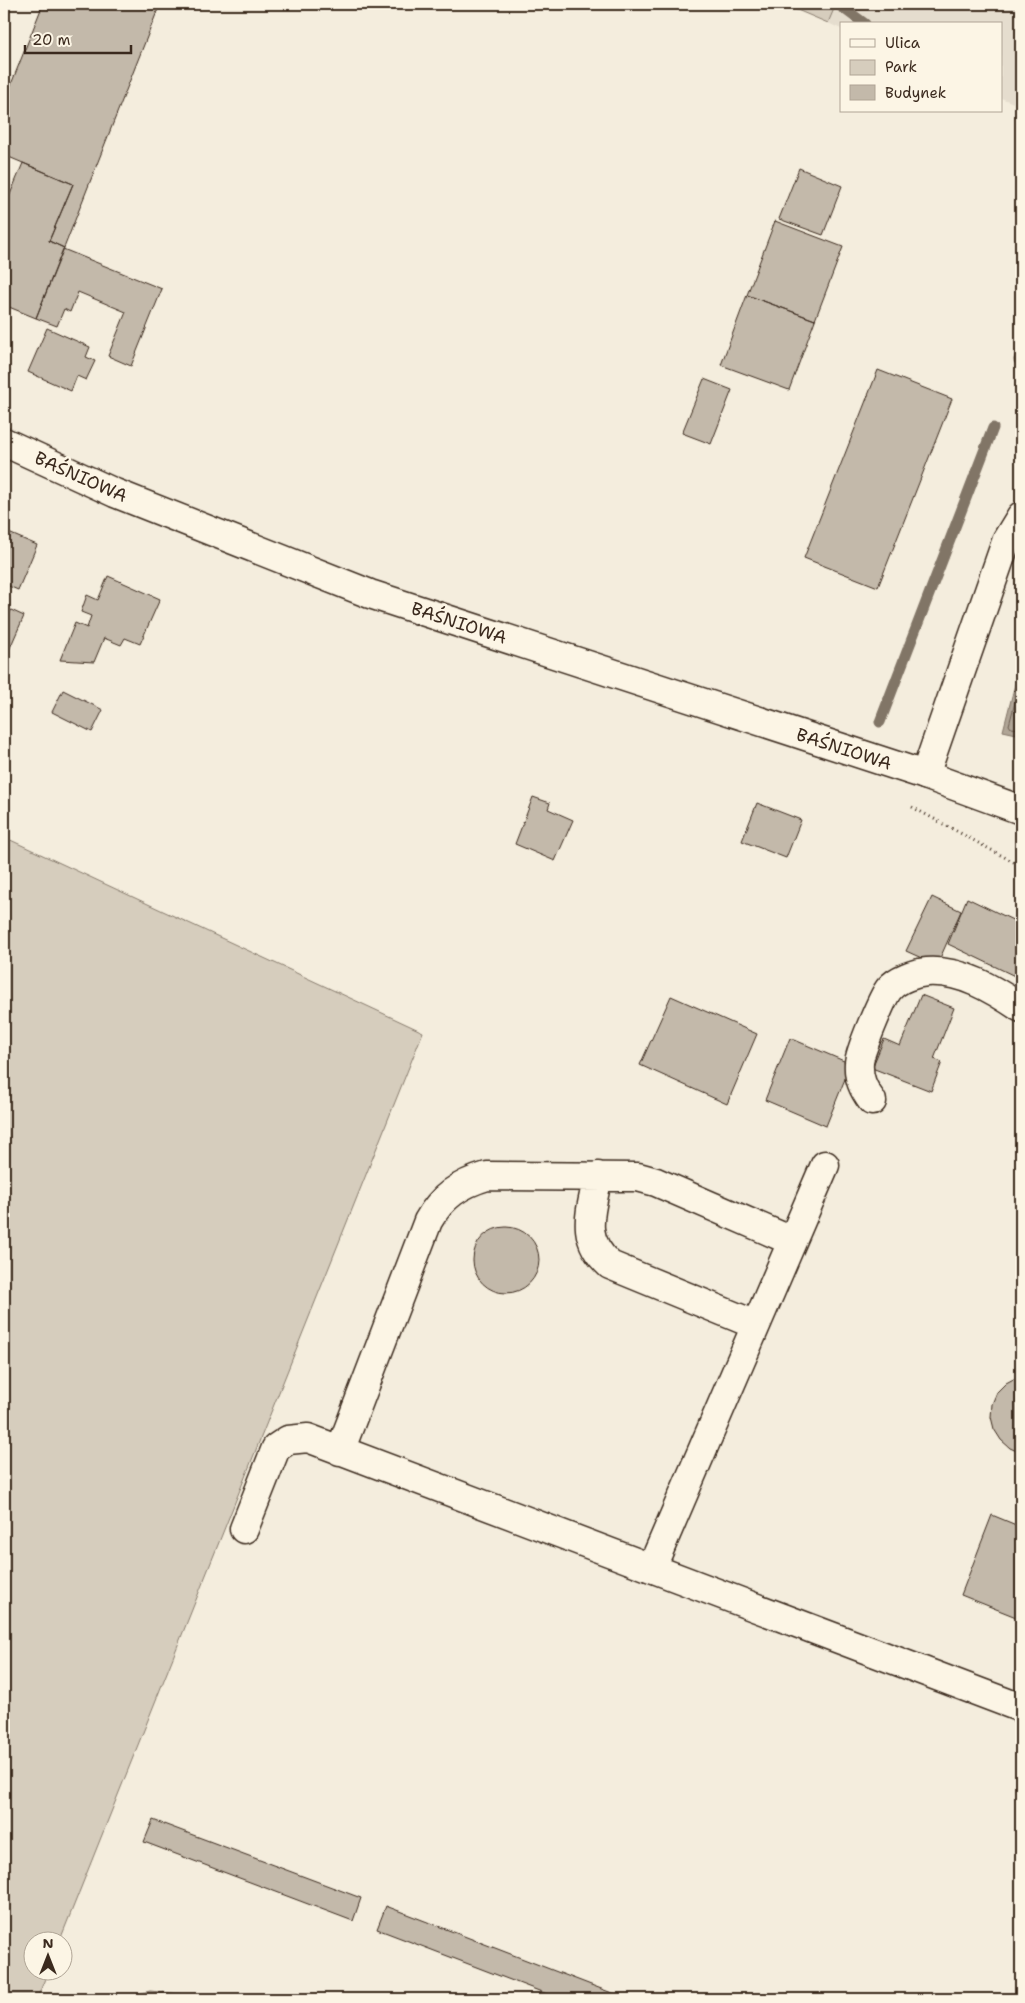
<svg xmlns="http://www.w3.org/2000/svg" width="1025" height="2003" font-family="'Shantell Sans',sans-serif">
	<rect width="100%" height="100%" fill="#f4eddd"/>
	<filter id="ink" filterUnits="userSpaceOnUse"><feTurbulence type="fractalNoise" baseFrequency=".02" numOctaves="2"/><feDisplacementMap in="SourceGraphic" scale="10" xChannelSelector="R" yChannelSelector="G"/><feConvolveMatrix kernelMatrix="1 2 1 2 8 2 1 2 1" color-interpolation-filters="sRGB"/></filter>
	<g filter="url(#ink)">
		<path fill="#e5ddce" d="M836 4H1021V106L1001 98V24H841V29L828 23Z"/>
		<path fill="#d6cdbd" stroke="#887c6e" d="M783 4H836L828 23Z
			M4 837 423 1032 60 1940H32V1970L48 1971 37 1999H4Z"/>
		<path fill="#b0a596" stroke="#817466" d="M1021 661V735L1003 731Z
			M150 1991 180 1994 192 1999H118Z"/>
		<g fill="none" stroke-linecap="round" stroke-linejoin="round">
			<path stroke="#6a5b4e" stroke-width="1" d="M1021 680 1009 725 1011 728 1021 729"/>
			<path stroke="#817466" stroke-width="11" d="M838 4 865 24
				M1019 360 1021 353
				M880 722 993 428"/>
		</g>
		<path fill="#c3b9aa" stroke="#3b2a1e" d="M43 4H160L64 248 49 241 73 184 4 155V102Z
			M23 163 73 184 49 241 64 248 36 318 4 305V209Z
			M799 168 842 186 823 235 779 219Z
			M775 221 843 247 815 320 747 295Z
			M63 249 162 289 131 366 108 356 126 312 78 292 70 312 64 309 57 326 36 318Z
			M747 295 815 320 789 390 721 365Z
			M47 328 90 347 86 357 95 361 86 380 77 376 71 391 28 372Z
			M878 370 952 399 878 587 804 558Z
			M704 379 732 390 711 444 682 433Z
			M4 531 37 545 18 590 4 584Z
			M108 576 160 599 140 644 125 638 121 645 104 638 94 662 60 660 75 623 87 628 91 616 81 612 87 595 98 600Z
			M11 610 24 616 9 650 4 648V627Z
			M63 690 103 710 92 732 52 712Z
			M533 797 550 803 548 809 573 820 555 861 515 844Z
			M757 803 801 820 786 858 742 841Z
			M932 897 961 911 937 965 906 951Z
			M967 898 1021 924V979L948 944Z
			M921 995 954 1008 934 1059 942 1062 931 1091 872 1068 884 1039 900 1046Z
			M671 996 757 1034 727 1104 640 1065Z
			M790 1038 851 1064 826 1126 765 1100Z
			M473 1260a33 33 0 1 1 66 0a33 33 0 1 1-66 0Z
			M1021 1375V1453L1010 1448 1001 1440 994 1429 991 1417 992 1404 997 1392 1006 1383Z
			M992 1515 1021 1527V1619L961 1595Z
			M153 1820 361 1898 353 1921 144 1842Z
			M386 1906 604 1990 628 1999H560L377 1929Z"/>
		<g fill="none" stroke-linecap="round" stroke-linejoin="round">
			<defs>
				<path id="minor" d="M925 775 1007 539 1021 516
					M872 1101C863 1089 858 1078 859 1063 859 1053 883 996 889 989 897 979 915 973 927 972 962 970 993 989 1021 1008
					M598 1176C591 1212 579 1237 610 1265L756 1325
					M340 1451 428 1221C442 1196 460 1184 487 1176L638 1177 656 1182 792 1241
					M244 1529 276 1448 288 1440 308 1438 1021 1708
					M652 1567 825 1165"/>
				<path id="major" d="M4 442 115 493 370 594 925 775 1021 810"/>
			</defs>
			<use href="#minor" stroke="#3b2a1e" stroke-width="31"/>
			<use href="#major" stroke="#3b2a1e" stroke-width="31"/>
			<path stroke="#3b2a1e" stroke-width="3" stroke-dasharray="1 4" stroke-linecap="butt" d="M912 807 1021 866"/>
			<use href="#minor" stroke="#fcf5e5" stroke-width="28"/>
			<use href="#major" stroke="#fcf5e5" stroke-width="28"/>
		</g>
	</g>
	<g text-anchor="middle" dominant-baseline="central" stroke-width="5" stroke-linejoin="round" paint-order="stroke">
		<g font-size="18" fill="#3b2a1e" stroke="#fcf5e5">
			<text transform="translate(81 477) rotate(24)">BAŚNIOWA</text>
			<text transform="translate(459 623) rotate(18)">BAŚNIOWA</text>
			<text transform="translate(844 749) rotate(18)">BAŚNIOWA</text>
		</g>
	</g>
	<rect width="1025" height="2003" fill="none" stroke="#fcf5e5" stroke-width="20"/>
	<rect x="10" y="10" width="1005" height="1983" fill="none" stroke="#3b2a1e" stroke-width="2" filter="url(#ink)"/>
	<rect x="840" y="22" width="162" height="90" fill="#fcf5e5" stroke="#afa495"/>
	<rect x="850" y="39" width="25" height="8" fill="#fcf5e5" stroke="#afa495"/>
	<text x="885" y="48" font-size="15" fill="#3b2a1e">Ulica</text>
	<rect x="850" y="60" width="25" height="15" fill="#d6cdbd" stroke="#afa495"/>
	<text x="885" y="72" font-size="15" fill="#3b2a1e">Park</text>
	<rect x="850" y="85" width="25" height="15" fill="#c3b9aa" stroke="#afa495"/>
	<text x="885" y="98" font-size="15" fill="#3b2a1e">Budynek</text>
	<g transform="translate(48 1956)"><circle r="24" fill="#fcf5e5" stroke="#afa495"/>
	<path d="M0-4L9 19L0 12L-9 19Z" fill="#3b2a1e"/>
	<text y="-8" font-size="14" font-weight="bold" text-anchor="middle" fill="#3b2a1e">N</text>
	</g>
	<path d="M25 45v8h106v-8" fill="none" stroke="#3b2a1e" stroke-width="2.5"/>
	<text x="32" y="45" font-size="15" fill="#3b2a1e" stroke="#fcf5e5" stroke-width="4" paint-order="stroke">20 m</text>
</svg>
